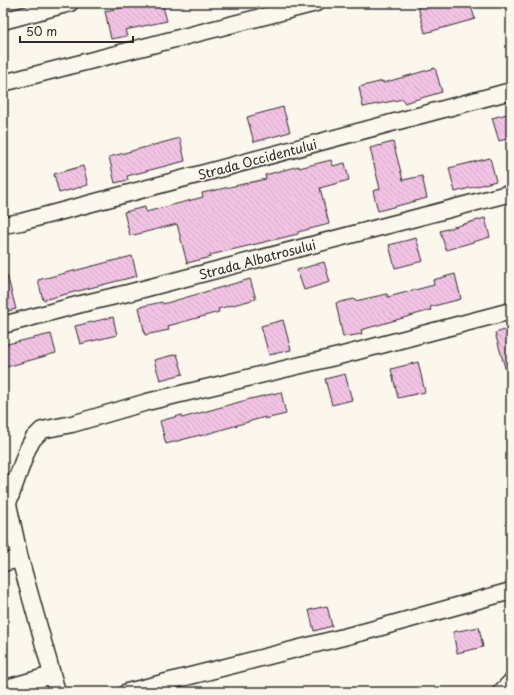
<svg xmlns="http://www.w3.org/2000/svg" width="514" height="695" font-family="'Playpen Sans',sans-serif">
	<defs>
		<pattern id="building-back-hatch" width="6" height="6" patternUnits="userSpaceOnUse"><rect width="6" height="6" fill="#f3c3e5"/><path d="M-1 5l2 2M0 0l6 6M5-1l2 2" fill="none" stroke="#d0a8c5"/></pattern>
	</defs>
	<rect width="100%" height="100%" fill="#fbf7ec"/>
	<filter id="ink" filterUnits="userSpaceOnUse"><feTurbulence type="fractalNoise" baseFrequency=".025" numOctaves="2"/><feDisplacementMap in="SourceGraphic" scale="8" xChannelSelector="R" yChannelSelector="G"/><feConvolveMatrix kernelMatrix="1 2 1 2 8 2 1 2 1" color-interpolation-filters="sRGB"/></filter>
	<g filter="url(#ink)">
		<path fill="url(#building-back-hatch)" stroke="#2b2b2b" d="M144 3H162L167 21 125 30 127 36 111 39 105 11Z
			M417 3H470L475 19 425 33Z
			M435 68 442 92 404 103 403 99 363 107 359 87 383 81V83Z
			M283 107 290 132 254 142 247 117Z
			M511 113V138L499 141 492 118Z
			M180 138 185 161 127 176 128 180 115 183 109 157Z
			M393 142 403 180 422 176 427 198 378 211 373 191 380 189 370 148Z
			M490 158 496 181 455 192 449 168Z
			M331 160 333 166 345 163 349 180 320 188 329 224 298 232V234L210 255 211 257 187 263 177 224 130 236 124 212 145 207 146 212 203 197 202 193 266 179 265 175 299 166V168Z
			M83 166 88 185 59 193 54 174Z
			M485 218 490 237 446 250 440 231Z
			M416 238 423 261 395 268 389 245Z
			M132 256 137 276 43 300 38 280Z
			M324 262 330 282 304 290 297 270Z
			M455 274 461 299 430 307 431 310 361 330 362 334 343 337 336 303 354 299 355 301 387 294 388 297 434 285 433 280Z
			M3 275H7L16 309 3 312Z
			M250 279 256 299 218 309 219 312 168 326 169 330 145 335 139 307 162 302 163 304Z
			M113 317 117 335 80 344 75 326Z
			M283 320 291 350 269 355 261 326Z
			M511 328V378H508L495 333Z
			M51 334 56 353 3 368V345Z
			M177 354 183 374 160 380 154 360Z
			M418 362 425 392 398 398 391 369Z
			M345 374 352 400 332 405 325 379Z
			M281 392 286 414 265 419V417L200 436V435L166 444 160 421 182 415V418L250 399Z
			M327 606 332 626 314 631 309 610Z
			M479 627 483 647 457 653 453 632Z"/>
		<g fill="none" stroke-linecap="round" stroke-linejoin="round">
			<defs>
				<path id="minor" d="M3 21 70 3
					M3 83 316 3
					M3 225 21 222 511 91
					M3 325 81 304 128 293 511 193
					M3 481 20 559 57 692
					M8 503 27 450 33 439 42 430 72 424 147 402 339 356 511 311
					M3 563 20 559
					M3 689 52 675
					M127 692 367 631 511 591
					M501 692 511 682"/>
			</defs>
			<use href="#minor" stroke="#2b2b2b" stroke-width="19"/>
			<use href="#minor" stroke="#fbf7ec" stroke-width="16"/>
		</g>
	</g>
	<g text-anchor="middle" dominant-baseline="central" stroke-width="3" stroke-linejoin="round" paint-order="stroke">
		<g font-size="13" fill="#2b2b2b" stroke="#fbf7ec">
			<text transform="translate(257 159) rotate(-15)">Strada Occidentului</text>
			<text transform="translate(257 259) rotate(-15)">Strada Albatrosului</text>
		</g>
	</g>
	<rect width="514" height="695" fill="none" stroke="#fbf7ec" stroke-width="16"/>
	<rect x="8" y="8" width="498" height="679" fill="none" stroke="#2b2b2b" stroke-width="1.5" filter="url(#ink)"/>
	<path d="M20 36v6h113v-6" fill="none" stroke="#2b2b2b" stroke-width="2"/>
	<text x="26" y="36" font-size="12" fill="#2b2b2b" stroke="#fbf7ec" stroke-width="3" paint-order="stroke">50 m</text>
</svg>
